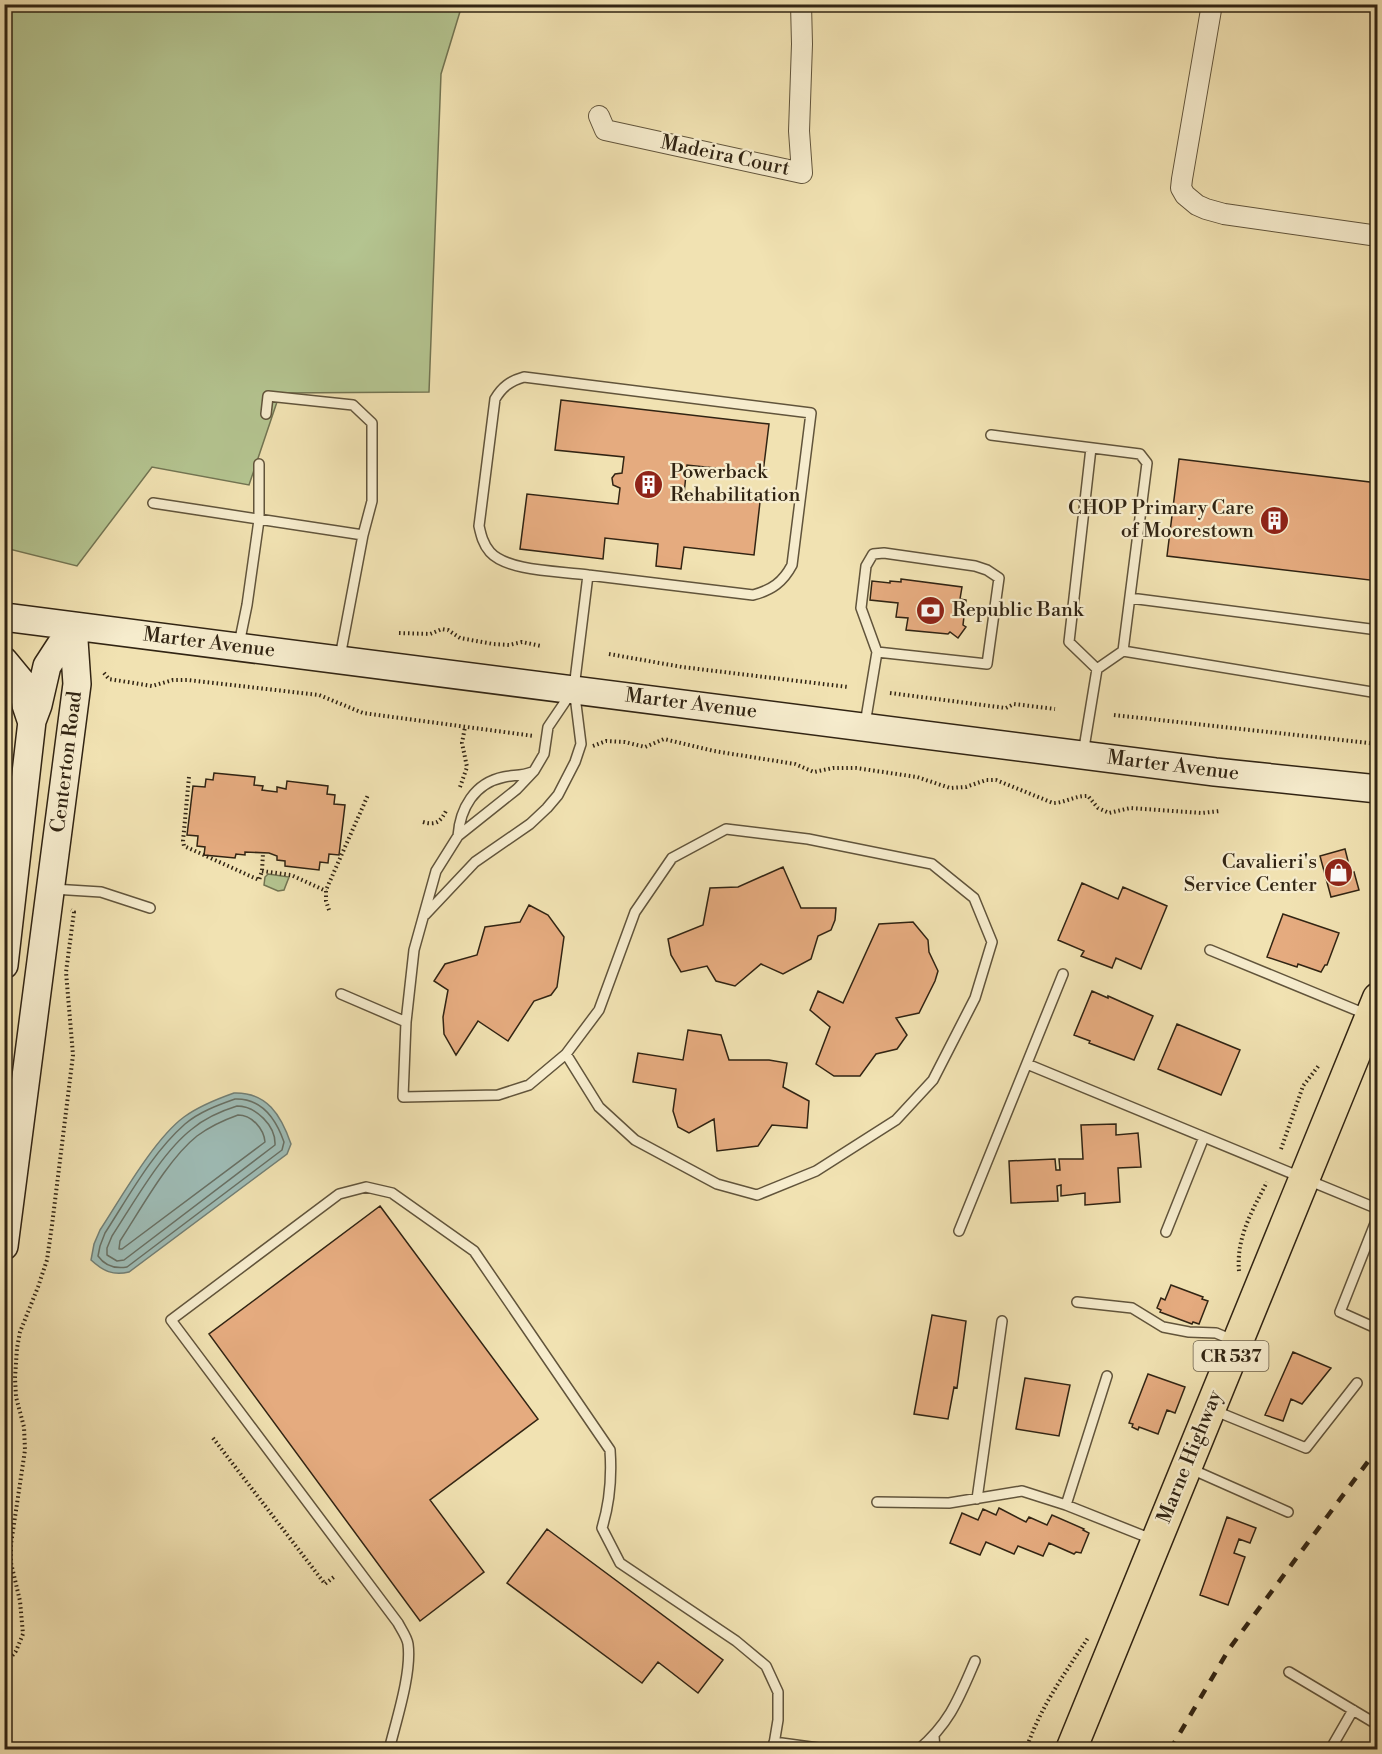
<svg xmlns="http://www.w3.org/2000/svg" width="1382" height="1754" font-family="'Libre Bodoni',serif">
	<rect width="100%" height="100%" fill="#f1e2b2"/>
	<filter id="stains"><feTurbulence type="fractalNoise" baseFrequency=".00333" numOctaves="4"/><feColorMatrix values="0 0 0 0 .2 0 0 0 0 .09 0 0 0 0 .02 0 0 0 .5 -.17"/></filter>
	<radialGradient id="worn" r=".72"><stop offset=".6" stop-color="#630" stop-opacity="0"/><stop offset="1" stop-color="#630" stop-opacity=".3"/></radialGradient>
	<path fill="#b4c490" stroke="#727452" stroke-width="1.5" d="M4 5H462L441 74 429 392 280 393 249 485 152 467 77 566 5 548Z
		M268 874 289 877 284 890 278 891 264 885 265 877Z"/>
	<path fill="#9ebcb6" stroke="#727f75" stroke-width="1.5" d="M234 1093C267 1092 281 1115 291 1144L287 1154 129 1272C113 1276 103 1271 91 1260L94 1244 100 1230C121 1198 154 1139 184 1117 199 1106 217 1099 234 1093Z"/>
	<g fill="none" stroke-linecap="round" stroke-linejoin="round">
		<path stroke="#687064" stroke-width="1.5" d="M235 1099C262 1098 276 1119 284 1142L282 1150 127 1267C115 1269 105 1266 98 1256L100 1246 105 1233C129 1196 152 1153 185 1124 199 1112 218 1105 235 1099Z
			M237 1106C256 1106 276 1126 275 1145L124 1260 117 1261 107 1255V1248L112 1236C133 1204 162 1152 192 1129 205 1118 221 1111 237 1106Z
			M238 1115C252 1115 264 1129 265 1142L122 1249H119L120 1241C141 1209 168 1159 197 1136 209 1127 224 1120 238 1115Z"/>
	</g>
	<path fill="#e5ab7f" stroke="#312413" stroke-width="1.5" d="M561 400 769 424 763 473 687 465 684 494 760 502 754 555 684 547 681 569 656 566 658 544 605 538 603 559 520 549 527 494 618 504 620 488 613 485 612 478 615 474 622 473 624 457 555 450Z
		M1179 459 1378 483V581L1167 556Z
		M901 579 962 587 960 599 966 600 963 625 966 627 958 638 950 632 948 634 906 630 908 618 896 617 898 603 870 600 872 581 890 583V581L901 582Z
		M214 773 255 777 254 785 263 786 262 790 277 792V787L286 789 287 781 328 786 327 794 335 795 334 804 345 805 339 855 329 854 328 863 320 862 319 870 285 866V861L277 860V856L269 853 245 852V855L236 854 235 858 204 855 205 847 197 846 198 836 187 835 190 811 193 786 205 787 206 779 213 780Z
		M1345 849 1351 873 1354 872 1359 890 1331 897 1320 856Z
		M783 867 801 908H836L835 920 831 930 818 936 811 959 783 974 761 964 735 986 716 981 707 966 681 972 671 955 668 939 703 925 710 888 738 887Z
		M1082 883 1118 899 1123 887 1167 906 1141 969 1116 958 1112 968 1081 956 1084 951 1058 940Z
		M529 905 548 915 564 937 557 987 551 995 534 1001 508 1041 478 1021 456 1055 444 1034 443 1017 448 990 434 981 445 964 477 955 485 927 520 922Z
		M1283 914 1339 933 1327 965H1325L1321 972 1298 964 1297 967 1267 957Z
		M913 922 928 940 929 952 938 971 935 981 919 1013 896 1018 907 1035 897 1049 876 1054 860 1076H834L816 1064 830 1027 810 1010 818 991 843 1003 879 924Z
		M1092 991 1108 998V996L1153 1016 1134 1060 1089 1043 1090 1041 1074 1035Z
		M1177 1024 1240 1050 1221 1095 1158 1069Z
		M688 1030 721 1035 729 1060H769L787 1063 783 1087 809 1101 807 1128 772 1125 758 1146 717 1151 714 1119 689 1133 678 1127 673 1111 676 1089 633 1082 638 1053 683 1060Z
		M1116 1124V1135L1138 1133 1141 1167 1118 1168 1120 1202 1085 1205V1193L1061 1196V1185L1057 1186 1058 1201 1011 1203 1009 1161 1055 1159 1056 1170H1060L1059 1159H1083L1081 1125Z
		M380 1206 538 1419 430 1500 484 1572 420 1621 209 1334Z
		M1171 1285 1203 1297 1202 1299 1208 1301 1199 1324 1193 1322 1192 1324 1160 1312 1161 1310 1157 1308 1161 1298 1165 1300Z
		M932 1315 966 1321 957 1388 954 1387 948 1419 914 1414Z
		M1293 1352 1331 1368 1302 1404 1291 1399 1283 1421 1265 1415Z
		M1148 1374 1185 1387 1175 1413 1167 1410 1158 1434 1139 1427 1138 1430 1132 1427 1133 1424 1129 1423Z
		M1025 1378 1070 1385 1059 1436 1016 1429Z
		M999 1508 1026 1522 1029 1517 1047 1525 1052 1515 1084 1529 1083 1530 1089 1533 1081 1553 1076 1552 1074 1554 1049 1543 1043 1556 1018 1546 1014 1554 986 1542 980 1555 950 1543 962 1513 978 1520 983 1509 996 1515Z
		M1227 1517 1256 1528 1250 1543 1239 1539 1234 1553 1245 1557 1228 1605 1200 1595Z
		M547 1529 723 1660 698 1693 658 1662 642 1683 507 1583Z"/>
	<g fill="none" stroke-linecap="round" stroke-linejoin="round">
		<defs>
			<path id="lane" d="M266 414 268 396 353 405 372 423V501L363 535 340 657
				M991 435 1140 454 1147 463 1123 651 1097 669 1083 754
				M1091 448 1069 642 1097 669
				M153 503 363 535
				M1130 598 1378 630
				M239 644 247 605 259 520V464
				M1123 651 1378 693
				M865 724 877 652 987 664 999 578 987 570 975 566 884 553 873 554 866 566 861 608 877 652
				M458 836C460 809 474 783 504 777 513 775 522 776 532 772
				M53 889 101 892 150 908
				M425 915 475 862 530 824 547 808 558 795 575 762 581 744 574 688 588 575C562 571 508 572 490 552 483 544 481 535 479 526L495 399C502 387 510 381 524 377L811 413 792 565C783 582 772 590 753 595L588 575
				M1210 950 1368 1015
				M341 994 406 1022 414 950 436 871 458 836 517 789 534 771 544 754 548 727 571 693
				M406 1022 403 1097 498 1095 529 1085 566 1054 599 1010 635 912 672 858 726 829 808 839 932 864 974 898 992 942 975 998 933 1080 896 1120 816 1171 757 1195 717 1184 635 1140 599 1107 566 1054
				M1027 1064 1378 1209
				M1378 1216 1340 1312 1378 1329
				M959 1231 1063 974
				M1166 1232 1204 1137
				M1077 1302 1132 1308 1163 1327 1189 1332 1216 1333 1235 1341
				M1213 1410 1306 1448 1357 1383
				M1191 1469 1288 1512
				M977 1499 1002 1321
				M877 1502 949 1503 1022 1491 1066 1505 1154 1540
				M1066 1505 1107 1376
				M1289 1672 1378 1725
				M934 1736 935 1750
				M774 1742 833 1750
				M389 1750C396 1721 412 1673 408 1644 407 1637 401 1629 398 1623L171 1320 339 1194 366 1187 392 1193 474 1251 610 1450C612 1478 610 1502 602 1528L620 1563 736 1641 766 1666 778 1692V1720L773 1750
				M918 1750C950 1723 959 1698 975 1661
				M1330 1750 1353 1710"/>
			<path id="street" d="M1212 4 1182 179 1181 188 1185 195 1197 205 1206 209 1224 214 1378 236
				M599 116 605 130 802 173 799 131 802 44 801 4"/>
			<path id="secondary" d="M4 617 1215 772 1378 789
				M4 661 23 684 26 705 31 720
				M4 965 32 721 38 705 47 666 73 626
				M4 1246 77 684 73 626"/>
			<path id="primary" d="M1071 1750 1378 998"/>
		</defs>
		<use href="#lane" stroke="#61543b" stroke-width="12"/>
		<use href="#street" stroke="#61543b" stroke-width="22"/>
		<use href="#secondary" stroke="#312413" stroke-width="30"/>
		<use href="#primary" stroke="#312413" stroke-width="33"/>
		<path stroke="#312413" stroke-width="4" stroke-dasharray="1.5 3" stroke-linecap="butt" d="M399 633 430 634 442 629 448 630 460 638 493 644 509 645 522 642 541 646
			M609 654 682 667 848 687
			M104 673 109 679 152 686 173 680H188L319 695 363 713 534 736
			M890 693 1006 708 1014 704 1055 709
			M1114 715 1378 744
			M593 746 606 741 625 742 645 747 664 739 714 751 795 764 814 772 833 768H856L917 777 950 788 966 787 986 780H996L1053 803C1065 803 1076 795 1088 796L1098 808 1109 813 1130 808 1202 813 1220 811
			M189 777 183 841 184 846 259 880 262 871 263 853
			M460 787 467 767 462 743 465 727
			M423 822C437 826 441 821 447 809
			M262 871 291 875 326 891
			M329 910 326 901V890L368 795
			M1281 1149 1303 1086 1320 1064
			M1239 1271C1236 1238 1252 1211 1267 1182
			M213 1438 325 1584 335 1576
			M4 1666 16 1651 23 1634 20 1601 11 1563V1544L25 1450 24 1427 16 1397 15 1378 17 1348 20 1332 38 1287 47 1260 52 1225 73 1055 66 972 74 912 71 910
			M15 1750 23 1748 33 1750
			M1026 1750C1039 1709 1065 1673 1088 1638"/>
		<use href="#lane" stroke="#f6eccd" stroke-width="9"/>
		<use href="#street" stroke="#f6eccd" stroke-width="20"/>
		<use href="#secondary" stroke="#f6eccd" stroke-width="27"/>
		<use href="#primary" stroke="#f1e2b2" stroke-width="30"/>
		<path stroke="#312413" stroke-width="4.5" stroke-dasharray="10 10" stroke-linecap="butt" d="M1170 1750 1229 1649 1378 1448"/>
	</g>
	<defs>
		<symbol id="building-disc" viewBox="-11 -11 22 22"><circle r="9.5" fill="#8f2418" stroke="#f6eccd"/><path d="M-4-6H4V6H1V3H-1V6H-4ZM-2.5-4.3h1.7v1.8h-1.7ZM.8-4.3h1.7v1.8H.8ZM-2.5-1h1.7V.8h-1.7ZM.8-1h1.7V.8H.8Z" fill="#fff"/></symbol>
		<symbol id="bank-disc" viewBox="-11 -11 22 22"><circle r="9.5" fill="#8f2418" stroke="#f6eccd"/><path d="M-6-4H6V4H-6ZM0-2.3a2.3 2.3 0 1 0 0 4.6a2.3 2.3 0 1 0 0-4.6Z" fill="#fff"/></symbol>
		<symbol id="shop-disc" viewBox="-11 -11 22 22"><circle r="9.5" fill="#8f2418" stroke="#f6eccd"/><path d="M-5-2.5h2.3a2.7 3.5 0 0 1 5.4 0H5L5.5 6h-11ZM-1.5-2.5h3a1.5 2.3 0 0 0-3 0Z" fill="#fff"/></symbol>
	</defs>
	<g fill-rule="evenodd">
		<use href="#building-disc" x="632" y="468" width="33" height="33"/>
		<use href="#building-disc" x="1258" y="504" width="33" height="33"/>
		<use href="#bank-disc" x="914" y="594" width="33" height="33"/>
		<use href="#shop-disc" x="1322" y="856" width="33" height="33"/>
	</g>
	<g text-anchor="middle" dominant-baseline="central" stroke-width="4.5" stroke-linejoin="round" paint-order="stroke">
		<rect fill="#f6eccd" stroke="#6c604b" stroke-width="1.5" x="1193.5" y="1341" width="75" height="30" rx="4.5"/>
		<g font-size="18" font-weight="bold" fill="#312413">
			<text x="1231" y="1356">CR 537</text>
		</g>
		<g font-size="20" fill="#312413" stroke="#f6eccd">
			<text transform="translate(725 156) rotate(12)">Madeira Court</text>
			<text transform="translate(209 643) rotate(7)">Marter Avenue</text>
			<text transform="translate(691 704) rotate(7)">Marter Avenue</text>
			<text transform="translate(67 762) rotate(-83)">Centerton Road</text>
			<text transform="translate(1173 766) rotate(7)">Marter Avenue</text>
			<text transform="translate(1190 1457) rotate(-68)">Marne Highway</text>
		</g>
		<g font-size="20" fill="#312413" stroke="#f6eccd" text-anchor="start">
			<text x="670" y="472">Powerback<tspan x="670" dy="23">Rehabilitation</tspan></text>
			<text x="1254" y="508" text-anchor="end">CHOP Primary Care<tspan x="1254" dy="23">of Moorestown</tspan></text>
			<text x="952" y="610">Republic Bank</text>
			<text x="1317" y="862" text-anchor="end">Cavalieri's<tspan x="1317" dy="23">Service Center</tspan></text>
		</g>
	</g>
	<rect width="1382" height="1754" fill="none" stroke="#f1e2b2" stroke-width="24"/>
	<rect x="6" y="6" width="1370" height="1742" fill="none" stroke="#312413" stroke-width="3"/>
	<rect x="12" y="12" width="1358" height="1730" fill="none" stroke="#312413" stroke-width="1.5"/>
	<rect width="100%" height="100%" filter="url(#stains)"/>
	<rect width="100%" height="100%" fill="url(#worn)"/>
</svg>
